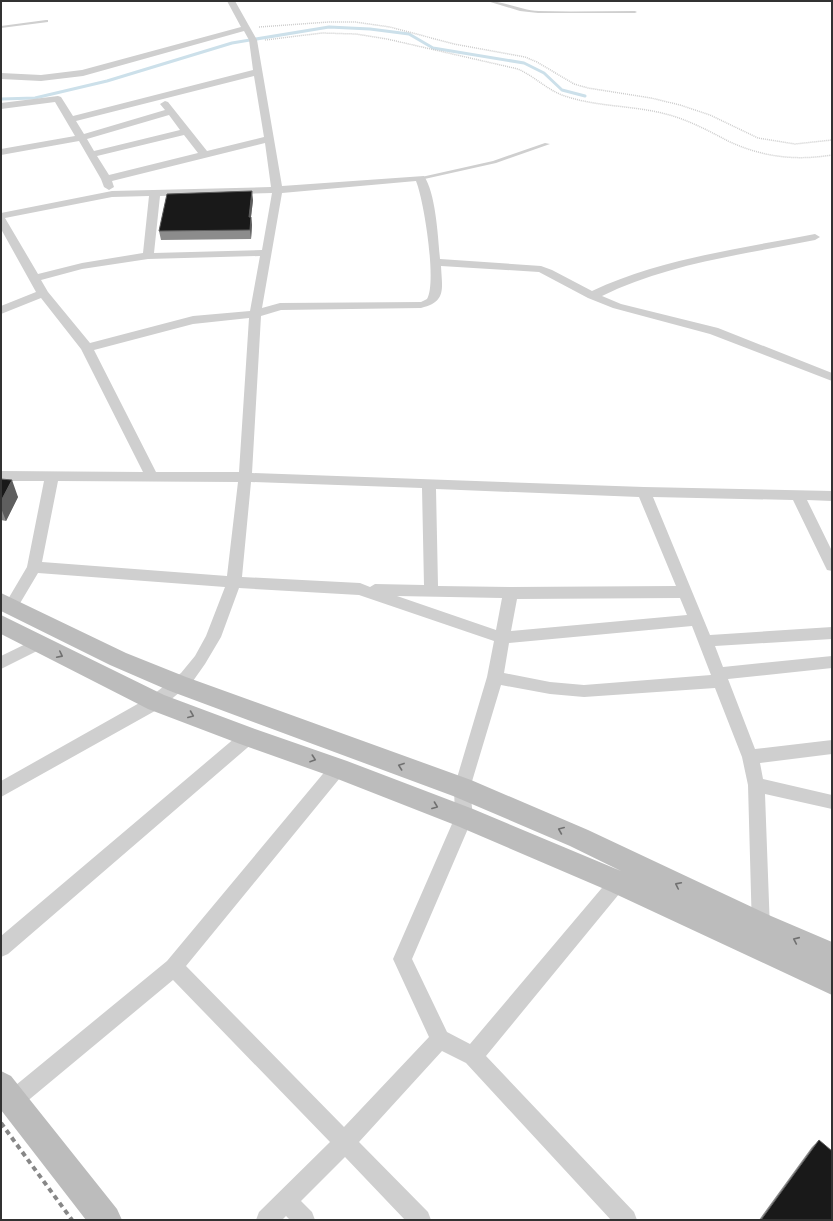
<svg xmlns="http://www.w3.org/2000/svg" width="833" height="1221" font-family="'Asap Condensed',sans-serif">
	<rect width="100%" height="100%" fill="#fff"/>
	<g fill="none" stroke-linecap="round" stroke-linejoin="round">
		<path stroke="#cce0ea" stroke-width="3" d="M1 99 35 98 107 81 232 43 329 27 370 29 409 34 433 48 524 63 544 73 562 90 585 96"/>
		<path stroke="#ccc" stroke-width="1.5" stroke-dasharray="1 1" stroke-linecap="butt" d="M259 27 329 22H355L390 27 454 44 525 57 537 62 574 84 588 88 651 98 680 105 710 115 758 138 795 144 832 140
			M265 40 322 33 356 34 387 39 518 69C536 77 549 92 568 97 603 108 640 105 676 117 694 123 711 132 728 141 762 157 795 161 832 155"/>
		<path fill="#cfcfcf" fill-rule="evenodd" d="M487 1C504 1 520 10 539 11 571 12 603 11 635 11L637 12 635 13H538L520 11Z
			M46 20H48V22L1 28V26Z
			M545 143 550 144 496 163 420 180 417 178 493 161Z"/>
		<path fill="#cfcfcf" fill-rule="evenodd" d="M227 1H235L257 40 282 186 424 176C436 194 438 237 440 259L541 266 552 270 592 291C660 259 742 248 815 234L820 237 815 240C745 254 666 264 602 296L621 304 718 328 832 373V381L710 334 613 308 588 298 539 272 441 266C442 288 447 302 421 308L281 310 261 316 252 473 644 487 832 491V501L807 500 832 551V571L827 570 825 566 793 500 653 497 710 635 832 627V639L715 646 723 667 832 656V668L728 679 755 749 832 740V754L760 763 763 779 832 795V809L765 794 770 930 768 936 761 939 754 936 752 930 748 785 742 757 715 688 584 697 550 694 501 685 470 788 473 817 412 959 447 1032 470 1044 612 876 618 874 624 876 627 882 624 888 486 1056 634 1212 637 1220H611L466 1063 442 1051 359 1142 428 1212 431 1220H405L345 1157 301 1201 312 1212 315 1220H290L286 1216 282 1220H256L259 1212 330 1142 173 980 19 1108 12 1111 5 1108 2 1101 5 1094 167 961 332 763 338 761 344 763 346 768 344 773 186 966 344 1127 429 1037 393 959 455 817 454 788 487 677 494 641 359 595 239 588 221 637 205 664 193 681 162 707 1 797V781L150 697 181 673 195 656 206 636 225 587 38 573 16 610 11 612 6 610 4 606 27 567 44 481H1V471L143 472 81 349 41 298 1 314V306L36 292 1 229V213L112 191 271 187 265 143 112 181 114 187 109 190 104 187 101 179 79 141 1 155V149L75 136 55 102 1 109V103L58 96 61 97 73 116 253 70 249 40 244 31 83 76 41 81 1 79V73L41 75 82 70 241 27ZM254 76 264 137 207 151 168 102 165 101 160 104 165 110 84 134 76 121ZM169 115 180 130 94 151 87 139ZM184 135 198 153 109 175 97 156ZM416 181C424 200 437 283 427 299L421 302 280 303 262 308 282 193ZM272 193 262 250 154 253 160 196ZM149 196 143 253 82 263 38 274 5 218 112 197ZM260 256 250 311 193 316 90 343 48 292 41 280 82 269 148 259ZM249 318 239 472H156L94 350 193 324ZM58 481 238 482 227 576 42 562ZM251 482 422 488 424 585 375 584 370 587 360 583 242 577ZM436 489 639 497 676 586 511 587 438 586ZM397 596 502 598 496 630ZM680 598 687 615 511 631 517 599ZM692 626 711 675 584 685 550 682 504 673 509 643Z
			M38 638 43 640 46 644 43 648 1 669V656Z
			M248 730 254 732 256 737 254 742 8 954 1 957V936L242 732Z"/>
		<path fill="#bcbcbc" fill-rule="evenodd" d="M1 593 126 653 186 677 471 780 588 830 771 916 832 942V995L609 891 455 825 330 776 240 744 148 709 1 634V615L164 695 255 729 347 761 473 809 621 871 570 846 453 796 170 691 110 665 1 611Z
			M1 1071 11 1076 117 1209 122 1220H86L1 1110Z"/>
		<path stroke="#878787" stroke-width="4" stroke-dasharray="5 4" stroke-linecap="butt" d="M1 1123 72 1220"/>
	</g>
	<path fill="#8c8c8c" d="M253 200 251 217 252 225 251 239 161 240 159 231Z
		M1 479 18 497 6 521 1 520Z
		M819 1140 832 1220H759L812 1147Z"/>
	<path fill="#5e5e5e" d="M252 191 253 200 250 225 249 217Z
		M251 217 252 225 251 239 250 230Z
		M12 480 18 497 6 521 1 508V501Z"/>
	<path fill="#191919" stroke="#5e5e5e" d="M252 191 249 217H251L250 230 159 231 167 194Z
		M1 479 12 480 1 501Z
		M819 1140 832 1151V1220H761Z"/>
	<defs><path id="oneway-chevron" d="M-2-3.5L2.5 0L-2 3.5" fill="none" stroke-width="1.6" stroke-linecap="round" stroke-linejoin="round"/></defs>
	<g stroke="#707070">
		<use href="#oneway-chevron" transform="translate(60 655) rotate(27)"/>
		<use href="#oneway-chevron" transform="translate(191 715) rotate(22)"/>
		<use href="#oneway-chevron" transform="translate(313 759) rotate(19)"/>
		<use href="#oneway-chevron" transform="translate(401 766) rotate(-160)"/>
		<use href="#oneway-chevron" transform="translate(435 806) rotate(21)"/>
		<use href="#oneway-chevron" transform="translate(561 830) rotate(-157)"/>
		<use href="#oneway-chevron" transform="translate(678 885) rotate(-154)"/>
		<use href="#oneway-chevron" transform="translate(796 940) rotate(-156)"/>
	</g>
	<rect width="833" height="1221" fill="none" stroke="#323232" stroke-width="4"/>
</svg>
